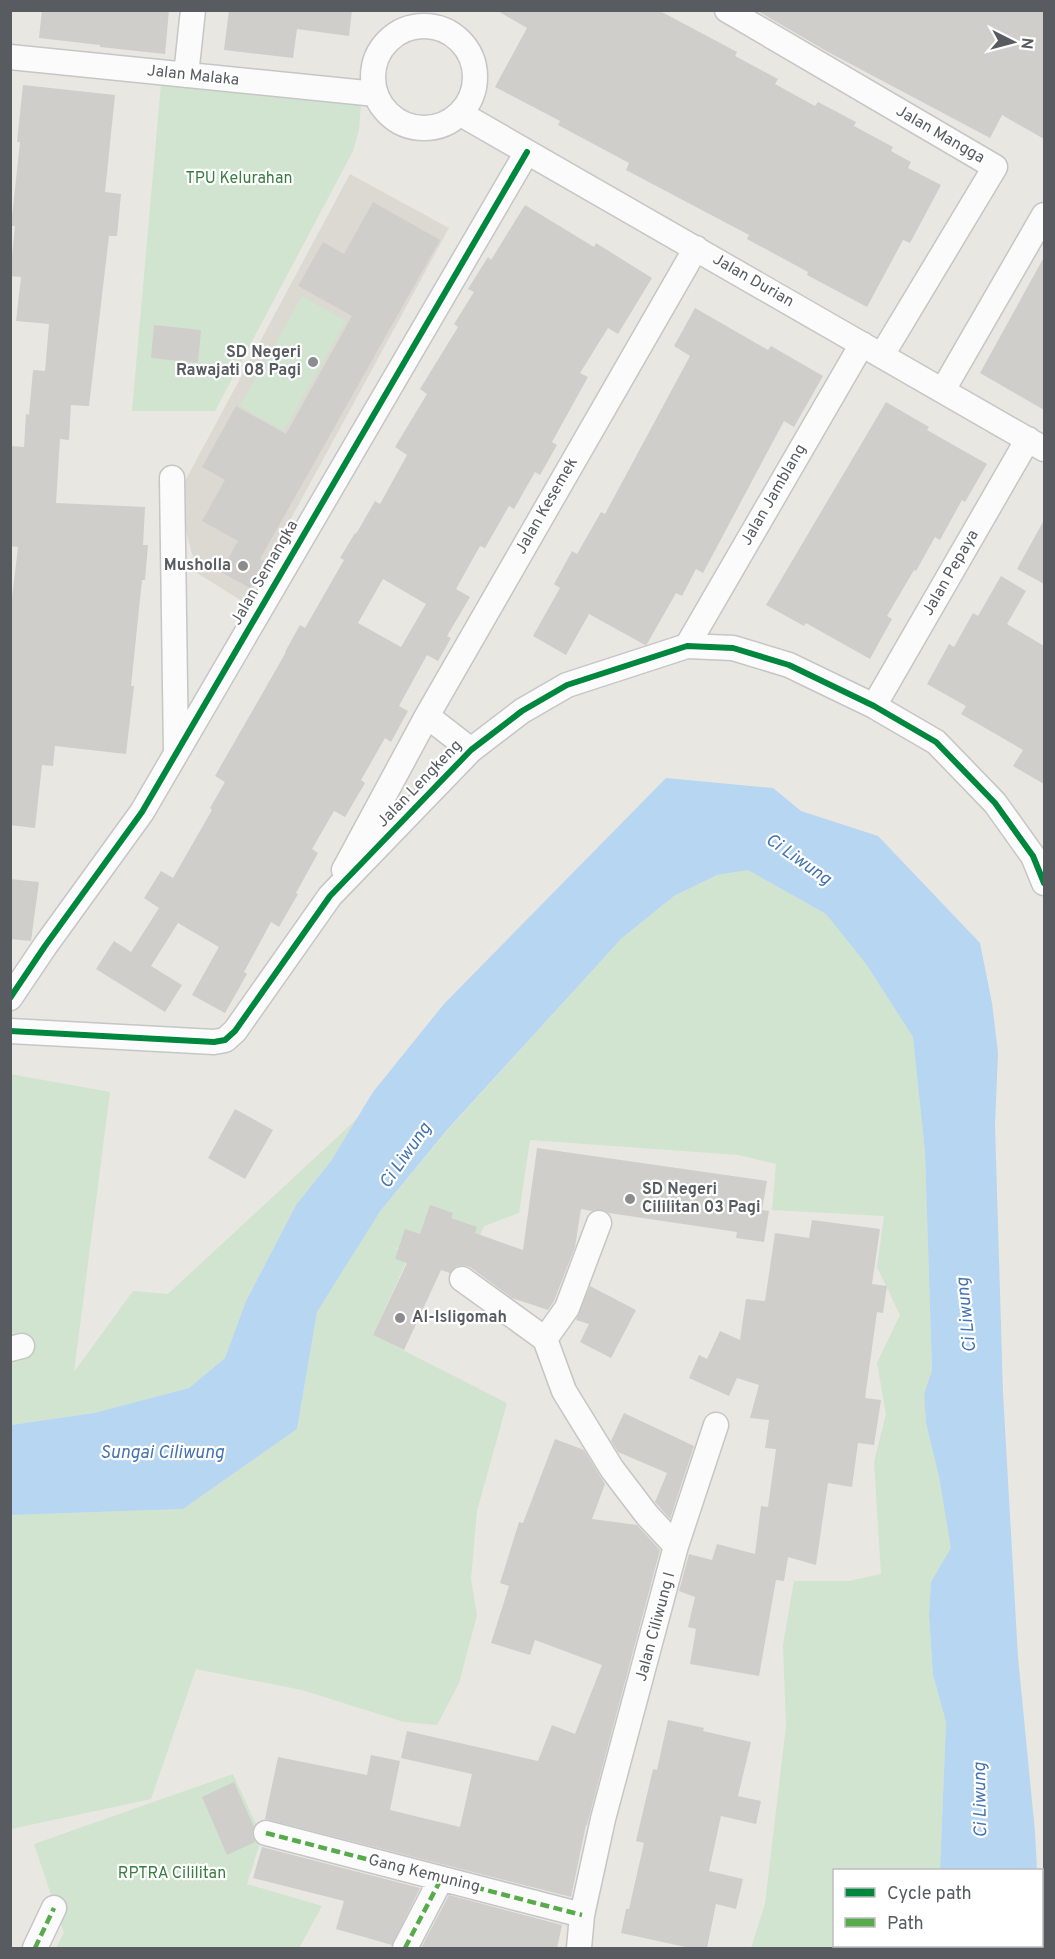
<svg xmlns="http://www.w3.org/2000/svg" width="1055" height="1959" font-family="Overpass,sans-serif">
	<rect width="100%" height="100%" fill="#e8e7e2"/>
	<path fill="#dbd9d2" d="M350 174 449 228 245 603 197 573 177 496Z"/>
	<path fill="#d0e4cf" d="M161 84 361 103 359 130 353 151 215 411H132Z
		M302 296 346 321 284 431 240 406Z
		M748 870 826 914 866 964 913 1037 925 1152 932 1370 924 1394 926 1423 939 1477 952 1548 931 1582 929 1616 933 1675 946 1722 940 1870H834V1946H937V1948H751L765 1904 786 1726 783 1645 794 1581H849L881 1574 874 1462 886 1414 877 1363 900 1315 877 1267 884 1216 772 1210 776 1164 739 1155 530 1140 519 1213 484 1226 462 1279 388 1244 409 1256 373 1335 507 1403 477 1511 471 1579 477 1615 459 1683 437 1725 404 1722 302 1690 196 1669 151 1799 11 1829 10 1515 183 1509 297 1429 317 1312 381 1210 446 1132 619 941 674 896 717 875Z
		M10 1074 110 1092 74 1372 133 1291 168 1294 359 1117 331 1161 296 1205 246 1301 225 1358 189 1388 94 1413 11 1425Z
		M233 1774 262 1837 247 1884 322 1906 299 1948H56L64 1933 34 1844Z"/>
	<path fill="#b7d6f1" d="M666 778 773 788 801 811 878 836 980 943 992 1003 998 1053 995 1125 1003 1393 1018 1657 1035 1832 1037 1870H940L946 1722 933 1675 929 1616 931 1582 951 1548 939 1477 926 1423 924 1394 932 1370 925 1152 913 1037 866 964 826 914 748 870 717 875 674 896 621 939 447 1130 381 1210 317 1312 297 1429 183 1509 11 1515V1425L94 1413 189 1388 225 1358 246 1301 296 1205 331 1161 373 1092 444 1004Z"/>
	<path fill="#cfcecb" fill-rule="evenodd" d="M42 10H169L165 54 100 47V45L39 38Z
		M229 10H352L349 36 297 29 293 58 224 50Z
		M496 10H658L737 52 735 56 778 79 775 84 815 106 818 102 856 122 854 126 893 147 891 151 911 162 908 168 941 185 910 243 903 240 867 307 807 275 808 272 747 239 749 235 626 170 629 163 558 125 560 121 495 87 527 28Z
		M756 10H1044V139L1002 115 990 138 828 52Z
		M23 85 115 95 105 192 121 194 117 236H109L89 406 71 405 69 440 60 439 56 503 145 507 143 545H148L145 580H142L131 686H134L126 754 55 746 53 766 42 765 35 828 10 825V615L18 547 10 546 11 446 24 447 26 414 29 415 33 370 45 371 49 324 16 321 21 277 10 276 15 226H11L20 142H17Z
		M373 202 440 240 260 559 264 561 250 588 221 572 238 541 202 521 225 480 202 467 236 406 286 434 352 316 298 286 323 242 344 254Z
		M525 205 594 247 596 243 652 278 618 334 608 328 580 373 588 377 552 442 557 445 540 475 535 472 514 509 509 506 485 548 480 546 456 589 470 597 447 636 451 638 438 661 427 655 399 706 408 711 391 742 385 738 361 780 365 783 345 817 334 811 312 849 318 853 296 893 298 894 279 927 271 922 244 972 247 974 225 1013 192 995 219 947 178 923 151 966 182 985 165 1012 96 969 114 941 131 952 159 908 144 898 161 871 173 878 212 810 210 808 225 782 215 776 286 652H285L300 625 305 628 344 560 340 558 355 533 356 534 375 501 380 504 407 455 395 447 427 394 420 389 458 327 454 324 474 292 468 289 488 257 491 260ZM383 579 426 604 401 647 358 623Z
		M1044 257V410L980 373Z
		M695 308 768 350 771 346 823 376 794 427 784 421 703 573 696 569 682 596 676 593 647 644 645 645 589 614 566 655 533 636 560 588 554 584 572 551 577 554 601 512 605 514 690 356 674 346Z
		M154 325 201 330 198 363 151 358Z
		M886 402 929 427 927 430 987 464 965 502 962 500 940 540 935 537 916 571 914 570 887 616 892 619 870 659 806 623 804 626 766 605Z
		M1044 520V584L1017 569Z
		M1001 576 1026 591 1007 624 1044 646V784L1013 766 1023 750 961 714 966 706 927 684 949 644 954 647 973 613 978 616Z
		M10 879 39 882 31 941 10 939Z
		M235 1109 273 1130 245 1179 208 1158Z
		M537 1148 767 1181 762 1210 769 1211 764 1242 736 1238 737 1232 609 1213 603 1210 592 1211 581 1209 575 1247 554 1301 548 1310 512 1298 470 1267 463 1265 456 1266 450 1273 441 1270 404 1350 373 1335 407 1263 395 1259 405 1229 420 1234 430 1205 453 1213 451 1218 477 1227 475 1233 523 1250Z
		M812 1220 880 1229 872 1284 887 1286 883 1313 877 1312 865 1398 881 1400 874 1445 858 1443 852 1487 828 1483 816 1565 788 1557 784 1581 776 1580 759 1676 690 1664 696 1629 688 1627 695 1597 679 1591 689 1554 712 1560 717 1544 755 1554 761 1506 768 1507 776 1449 765 1448 769 1420 750 1418 759 1385 737 1378 729 1396 689 1378 699 1355 707 1359 720 1331 740 1340 746 1299 765 1301 775 1233 809 1238Z
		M590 1286 636 1310 611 1358 580 1342 589 1324 576 1320Z
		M624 1413 694 1446 670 1519 655 1502 667 1473 618 1452 611 1441Z
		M555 1439 584 1450 605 1484 592 1519 637 1525 660 1550 587 1825H586L571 1897 265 1819 278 1757 367 1775 371 1755 400 1761 390 1810 460 1827 472 1774 401 1758 407 1731 538 1761 552 1725 575 1734 602 1665 535 1640 530 1655 491 1643 509 1586 500 1583 519 1522 523 1523Z
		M668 1720 704 1728 703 1731 751 1742 738 1796 761 1801 756 1824 721 1816 709 1871 743 1879 736 1909 716 1904 707 1948H690L621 1933 626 1909H629L644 1843 636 1841 653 1769 657 1770Z
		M234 1782 254 1827 252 1836 255 1842 227 1855 202 1797Z
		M262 1847 420 1888 392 1945 336 1929 344 1901 253 1878Z
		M449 1895 562 1925 557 1948H421Z"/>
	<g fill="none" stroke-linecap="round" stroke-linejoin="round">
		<defs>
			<path id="minor" d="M727 10 995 167 882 355
				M373 77a51 51 0 1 1 102 0a51 51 0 1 1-102 0Z
				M10 57 376 94
				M186 75 193 10
				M461 114 1044 449
				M943 390 1044 215
				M172 478 176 753
				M687 646 862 344
				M874 706 1028 439
				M427 716 471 750
				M344 870 427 716 696 248
				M10 998 45 946 142 812 527 152
				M10 1031 214 1042 225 1040 235 1031 330 896 471 750 522 711 567 685 687 646 733 648 789 665 874 706 936 742 995 803 1033 856 1044 883
				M462 1279 545 1339 564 1391 612 1469 647 1515 676 1546
				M545 1339 567 1308 599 1223
				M10 1349 22 1346
				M266 1833 582 1915
				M35 1948 54 1908
				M405 1948 441 1879
				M579 1948 582 1915 603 1819 676 1546 716 1425"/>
		</defs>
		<use href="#minor" stroke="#c5c6c5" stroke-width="27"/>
		<use href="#minor" stroke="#fcfbfb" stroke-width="24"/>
		<path stroke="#58ab4b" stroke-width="4.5" stroke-dasharray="9 4.5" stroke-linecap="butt" d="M266 1833 582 1915
			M35 1948 54 1908
			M405 1948 441 1879"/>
		<defs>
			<path id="cycleway" d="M10 998 45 946 142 812 527 152
				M10 1031 214 1042 225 1040 235 1031 330 896 471 750 522 711 567 685 687 646 733 648 789 665 874 706 936 742 995 803 1033 856 1044 883"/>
		</defs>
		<use href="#cycleway" stroke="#fff" stroke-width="10"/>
		<use href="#cycleway" stroke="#00873e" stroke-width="6"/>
	</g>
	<g fill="#8a8c8e" stroke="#fff" stroke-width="2">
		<circle cx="313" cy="362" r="6"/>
		<circle cx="243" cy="566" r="6"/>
		<circle cx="630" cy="1199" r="6"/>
		<circle cx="400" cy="1318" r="6"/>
	</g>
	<g text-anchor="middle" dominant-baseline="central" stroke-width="4.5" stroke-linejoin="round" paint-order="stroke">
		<g font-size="16" fill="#585b60" stroke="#fff">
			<text transform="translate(193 76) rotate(6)">Jalan Malaka</text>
			<text transform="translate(940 135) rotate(30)">Jalan Mangga</text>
			<text transform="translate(753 281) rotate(30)">Jalan Durian</text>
			<text transform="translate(774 495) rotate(-60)">Jalan Jamblang</text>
			<text transform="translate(547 506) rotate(-60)">Jalan Kesemek</text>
			<text transform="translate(265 573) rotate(-60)">Jalan Semangka</text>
			<text transform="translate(951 573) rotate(-60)">Jalan Pepaya</text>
			<text transform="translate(420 784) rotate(-46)">Jalan Lengkeng</text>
			<text transform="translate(656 1627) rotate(-75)">Jalan Ciliwung I</text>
			<text transform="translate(424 1874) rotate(14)">Gang Kemuning</text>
		</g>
		<g font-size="16" fill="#3a7d40" stroke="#fff">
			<text x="239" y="179">TPU Kelurahan</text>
			<text x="172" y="1874">RPTRA Cililitan</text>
		</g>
		<g font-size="16" font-weight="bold" fill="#585b60" stroke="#fff" text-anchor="end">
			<text x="301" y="353">SD Negeri<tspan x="301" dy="18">Rawajati 08 Pagi</tspan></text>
			<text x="231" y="566">Musholla</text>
			<text x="642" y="1190" text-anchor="start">SD Negeri<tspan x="642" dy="18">Cililitan 03 Pagi</tspan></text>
			<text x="412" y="1318" text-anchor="start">Al-Isligomah</text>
		</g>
		<g font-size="18" font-style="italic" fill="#4574b0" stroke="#fff">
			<text transform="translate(798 860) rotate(35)">Ci Liwung</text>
			<text transform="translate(406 1156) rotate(-55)">Ci Liwung</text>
			<text transform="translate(967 1315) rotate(-96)">Ci Liwung</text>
			<text x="162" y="1453">Sungai Ciliwung</text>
			<text transform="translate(981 1800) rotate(-91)">Ci Liwung</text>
		</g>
	</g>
	<rect width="1055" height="1959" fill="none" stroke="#585b60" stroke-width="24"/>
	<rect x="833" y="1869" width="210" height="78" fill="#ffffff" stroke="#bcbdbf" stroke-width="1.5"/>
	<rect x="845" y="1888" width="30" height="9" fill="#00873e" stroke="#bcbdbf" stroke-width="1.5"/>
	<text x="887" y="1899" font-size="18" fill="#585b60">Cycle path</text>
	<rect x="845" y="1918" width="30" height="9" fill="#58ab4b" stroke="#bcbdbf" stroke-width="1.5"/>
	<text x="887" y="1929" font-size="18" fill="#585b60">Path</text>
	<g transform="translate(1013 42) rotate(96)" stroke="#ffffff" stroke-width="4.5" paint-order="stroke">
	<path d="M0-4.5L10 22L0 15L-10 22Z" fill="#585b60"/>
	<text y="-9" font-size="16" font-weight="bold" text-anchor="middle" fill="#585b60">N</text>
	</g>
</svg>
